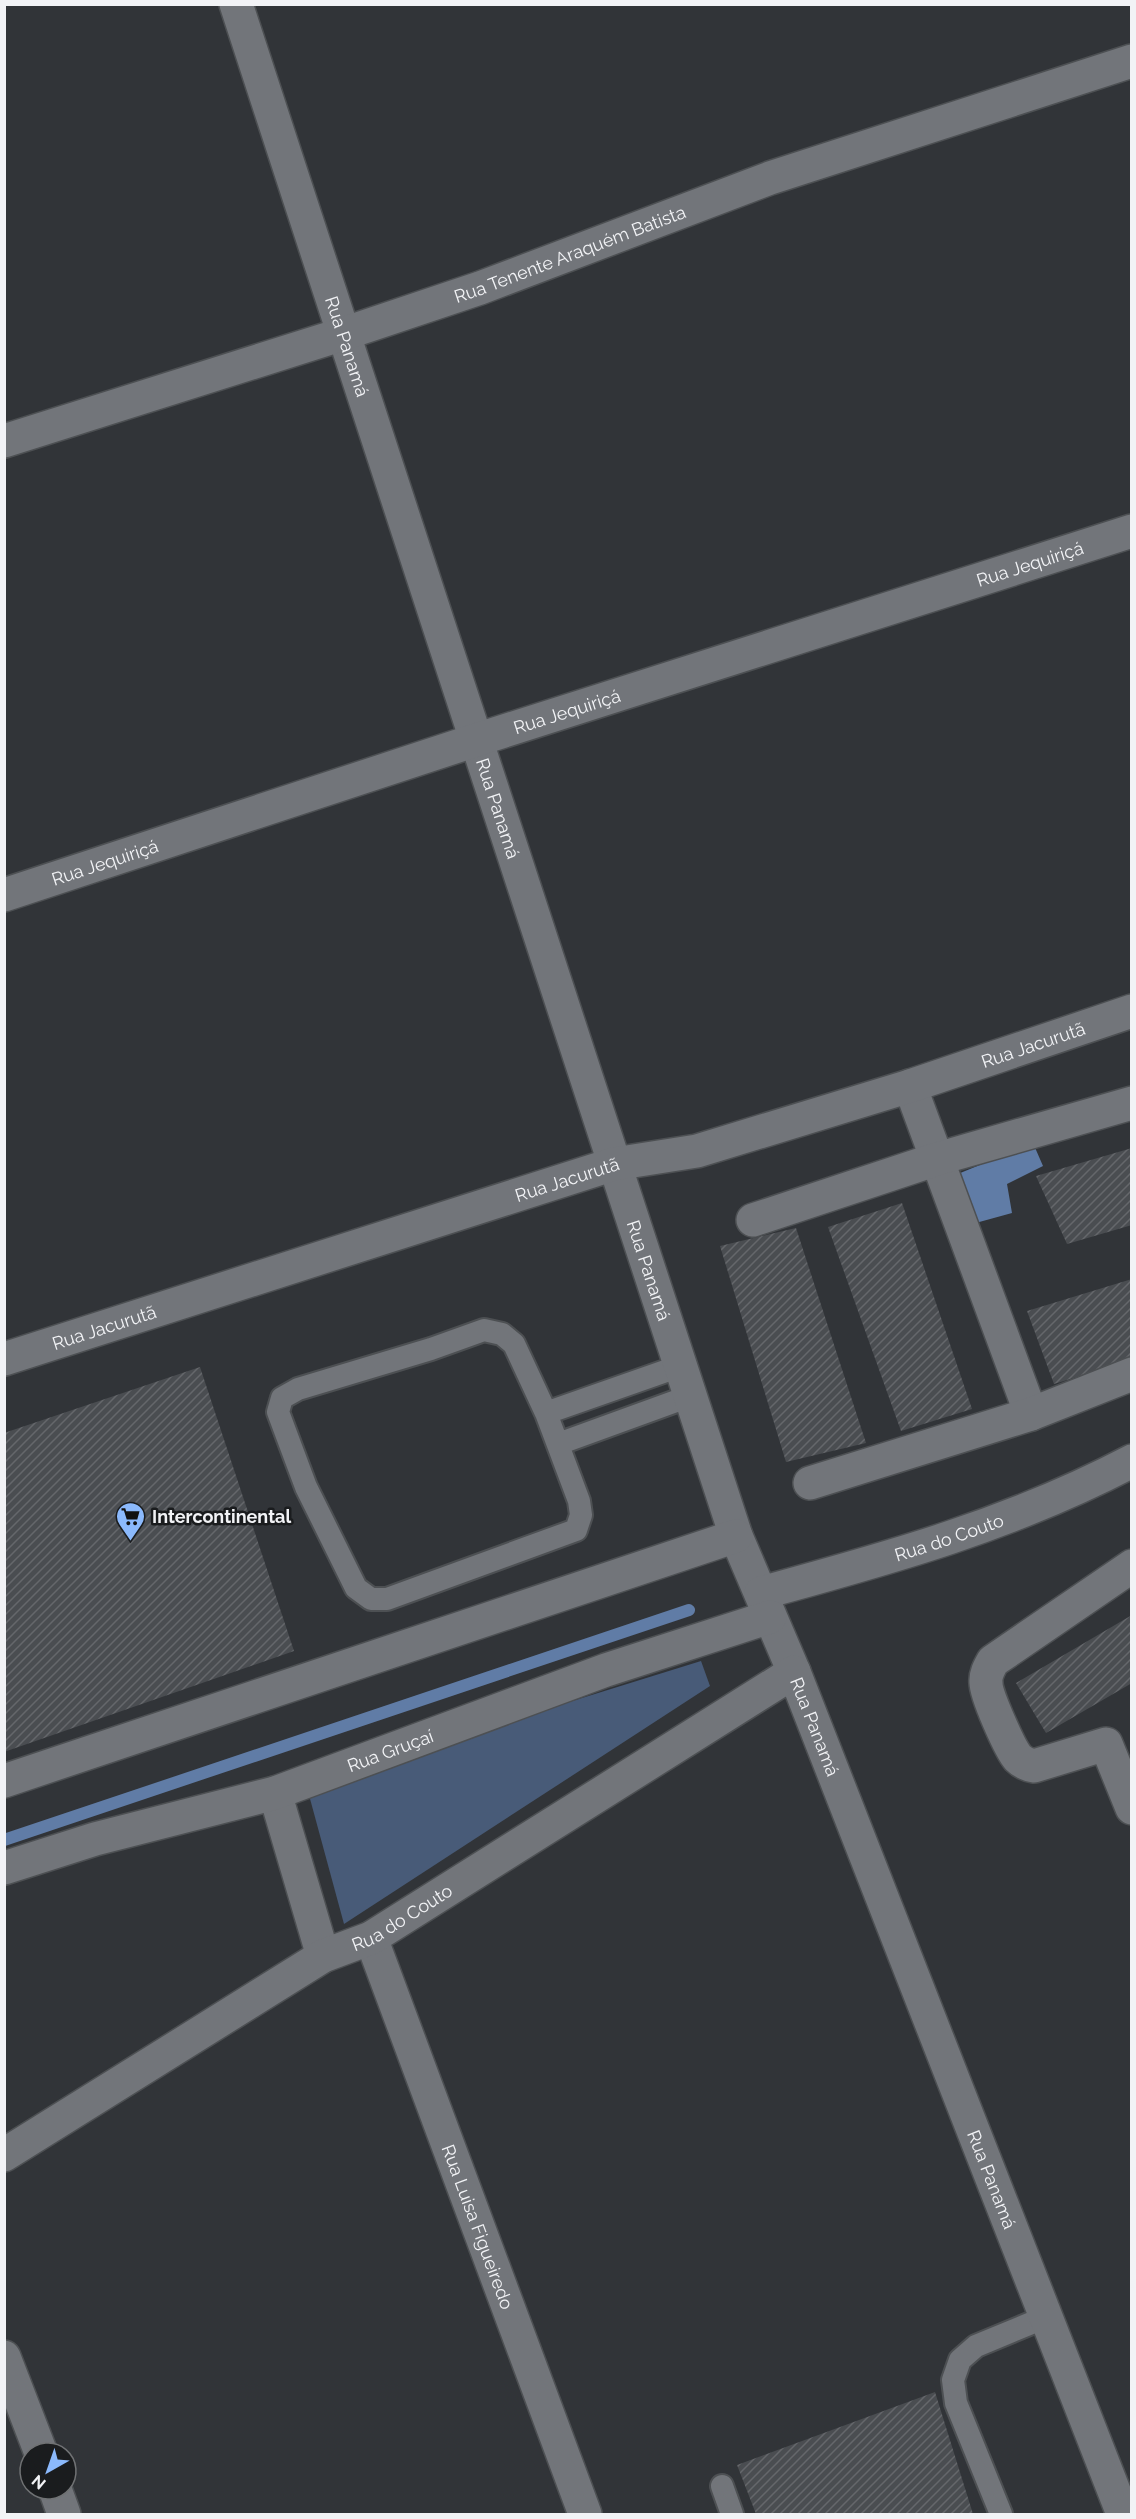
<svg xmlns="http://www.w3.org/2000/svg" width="1136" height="2519" font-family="Raleway,sans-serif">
	<defs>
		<pattern id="building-hatch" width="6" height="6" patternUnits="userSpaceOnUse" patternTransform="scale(1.5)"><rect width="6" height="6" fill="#4a4d51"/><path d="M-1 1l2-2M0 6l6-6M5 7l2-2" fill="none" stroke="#65676b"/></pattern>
	</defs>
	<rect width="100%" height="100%" fill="#313438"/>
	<path fill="#485b78" d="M701 1661 710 1686 344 1924 306 1784Z"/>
	<path fill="#607ca6" d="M1033 1143 1043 1166 1007 1184 1012 1213 972 1224 953 1176Z"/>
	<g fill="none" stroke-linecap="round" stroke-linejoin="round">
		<path stroke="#607ca6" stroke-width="12" d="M4 1840 689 1610"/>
	</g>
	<path fill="url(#building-hatch)" d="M1132 1148V1225L1067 1244 1036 1176Z
		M902 1203 972 1409 901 1431 828 1227Z
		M796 1228 866 1443 786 1462 720 1246Z
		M1132 1279V1360L1054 1384 1027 1311Z
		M200 1367 294 1651 4 1752V1433Z
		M1132 1615V1683L1046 1733 1016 1683Z
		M935 2392 973 2514H756L737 2465Z"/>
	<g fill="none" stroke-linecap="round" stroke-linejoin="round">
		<defs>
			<path id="service" d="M484 1330 502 1334 514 1344 546 1413 579 1501 581 1515 576 1530 387 1599H371L356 1588 306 1487 278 1412 282 1398 298 1389 431 1349Z
				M546 1413 680 1366
				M558 1444 690 1396
				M722 2486 732 2514
				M1001 2514 956 2403 953 2380 960 2360 976 2346 1046 2317"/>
			<g id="minor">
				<path id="s1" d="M236 4 736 1536 794 1672 1123 2514"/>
				<path id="s2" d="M4 441 343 334 480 288 770 178 1132 61"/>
				<path id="s3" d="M4 895 476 740 1132 531"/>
				<path d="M910 1086 1031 1414"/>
				<path d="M753 1220 937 1159 1132 1103"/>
				<path id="s4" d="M4 1359 614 1164 697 1151 910 1086 1132 1011"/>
				<path d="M810 1483 1031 1414 1132 1374"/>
				<path d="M1132 1566 993 1661C989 1668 985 1675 986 1683 986 1695 1010 1749 1018 1758 1023 1763 1028 1765 1034 1766L1106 1744 1132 1808"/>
				<path id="s5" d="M761 1593C890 1558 1012 1524 1132 1461"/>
				<path d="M4 1781 736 1536"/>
				<path d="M275 1793 323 1956"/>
				<path id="s6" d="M4 1868 95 1839 275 1793 606 1670 770 1617"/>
				<path id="s7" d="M371 1938 585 2514"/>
				<path id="s8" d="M4 2155 323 1956 371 1938 794 1672"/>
				<path d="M4 2357 41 2453"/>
				<path d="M55 2489 64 2514"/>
			</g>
		</defs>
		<use href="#service" stroke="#4d5053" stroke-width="26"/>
		<use href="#minor" stroke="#4d5053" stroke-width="36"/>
		<use href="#service" stroke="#72757a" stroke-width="22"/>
		<use href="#minor" stroke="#72757a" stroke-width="33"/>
	</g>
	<defs>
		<symbol id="supermarket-pin" viewBox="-11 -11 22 30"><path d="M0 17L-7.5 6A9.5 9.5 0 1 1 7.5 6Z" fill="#8bb9fc" stroke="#1a1c1e"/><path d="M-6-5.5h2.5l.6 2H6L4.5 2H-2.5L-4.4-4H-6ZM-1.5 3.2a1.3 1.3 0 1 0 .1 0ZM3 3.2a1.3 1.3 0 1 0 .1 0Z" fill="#111"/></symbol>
	</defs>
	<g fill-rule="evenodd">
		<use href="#supermarket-pin" x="114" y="1500" width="33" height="45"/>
	</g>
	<g text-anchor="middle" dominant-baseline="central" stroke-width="5" stroke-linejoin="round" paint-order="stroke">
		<g font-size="18" fill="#f2f3f6" stroke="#1a1c1e">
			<text stroke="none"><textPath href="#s2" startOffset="596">Rua Tenente Araquém Batista</textPath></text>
			<text stroke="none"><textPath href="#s1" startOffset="360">Rua Panamá</textPath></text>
			<text stroke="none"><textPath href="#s3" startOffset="1078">Rua Jequiriçá</textPath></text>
			<text stroke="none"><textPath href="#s3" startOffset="592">Rua Jequiriçá</textPath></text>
			<text stroke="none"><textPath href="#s1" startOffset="846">Rua Panamá</textPath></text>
			<text stroke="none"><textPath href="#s3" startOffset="106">Rua Jequiriçá</textPath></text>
			<text stroke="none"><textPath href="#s4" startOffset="1077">Rua Jacurutã</textPath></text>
			<text stroke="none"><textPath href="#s4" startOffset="591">Rua Jacurutã</textPath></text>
			<text stroke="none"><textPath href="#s1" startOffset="1332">Rua Panamá</textPath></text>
			<text stroke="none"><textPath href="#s4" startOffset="105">Rua Jacurutã</textPath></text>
			<text stroke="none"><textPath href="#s5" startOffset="196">Rua do Couto</textPath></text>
			<text stroke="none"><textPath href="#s1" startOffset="1818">Rua Panamá</textPath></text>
			<text stroke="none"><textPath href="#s6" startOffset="404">Rua Gruçaí</textPath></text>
			<text stroke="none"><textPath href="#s8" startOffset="464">Rua do Couto</textPath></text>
			<text stroke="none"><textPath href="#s1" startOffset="2304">Rua Panamá</textPath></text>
			<text stroke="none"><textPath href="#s7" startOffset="308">Rua Luisa Figueiredo</textPath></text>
		</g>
		<g font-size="18" font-weight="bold" fill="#f2f3f6" stroke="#1a1c1e" text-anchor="start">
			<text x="152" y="1516">Intercontinental</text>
		</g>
	</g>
	<rect width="1136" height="2519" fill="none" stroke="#f2f3f6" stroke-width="12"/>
	<g transform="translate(48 2471) rotate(220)"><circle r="28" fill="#1a1c1e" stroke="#707274" stroke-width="1.5"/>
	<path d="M0-4.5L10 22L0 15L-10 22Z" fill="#8bb9fc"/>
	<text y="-9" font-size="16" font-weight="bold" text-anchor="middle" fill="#f2f3f6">N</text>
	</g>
</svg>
